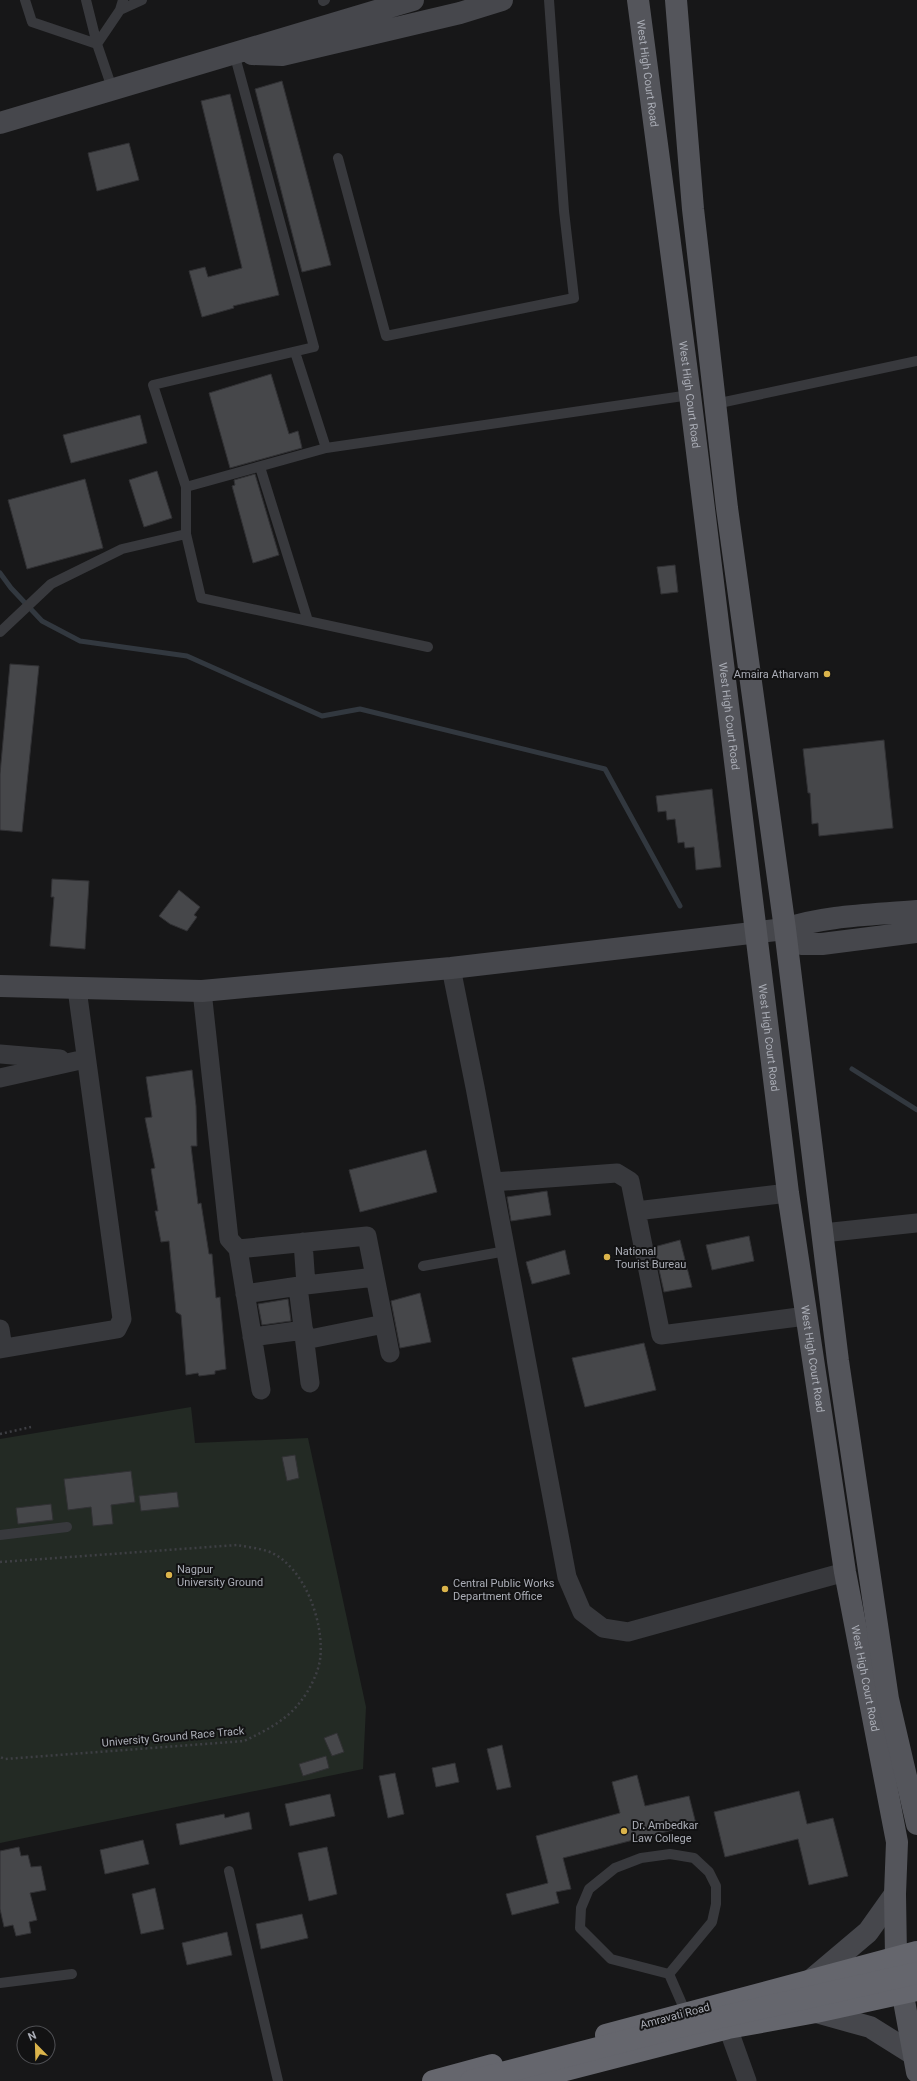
<svg xmlns="http://www.w3.org/2000/svg" width="917" height="2081" font-family="Roboto,sans-serif">
	<rect width="100%" height="100%" fill="#171718"/>
	<path fill="#232a24" d="M191 1407 195 1443 308 1438 366 1707 363 1769 0 1843V1439Z"/>
	<g fill="none" stroke-linecap="round" stroke-linejoin="round">
		<path stroke="#32383f" stroke-width="5" d="M0 573 11 588 42 621 80 641 187 656 322 716 360 709 605 769 680 906
			M852 1069 917 1110"/>
	</g>
	<path fill="#46474a" stroke="#313134" d="M282 81 331 265 302 272 255 89Z
		M230 94 279 295 233 306 234 308 202 317 189 271 205 267 208 277 242 268 201 101Z
		M129 143 139 180 97 191 88 153Z
		M271 374 289 434 298 431 302 448 230 468 209 393Z
		M140 415 147 443 71 463 63 435Z
		M157 471 172 518 144 527 129 480Z
		M255 474 279 555 253 563 232 486 235 485 234 480Z
		M85 479 103 548 27 569 8 500Z
		M675 565 678 592 661 594 657 567Z
		M10 664 39 666 22 832 0 830V774Z
		M884 740 893 828 819 836 818 823 812 824 810 793H808L803 749Z
		M712 789 721 867 696 870 694 847 685 848 684 842 678 843 675 819 667 820 666 811 658 812 656 796Z
		M52 879 89 881 85 949 50 946 54 897H51Z
		M179 890 200 907 194 915 197 917 187 931 170 924 159 916Z
		M192 1070 196 1106 197 1146H191L198 1204 201 1203 209 1254H212L216 1298 220 1297 226 1369 215 1371V1374L199 1376 198 1373 186 1375 181 1315 176 1312 169 1241 161 1242 155 1211H158L151 1169 155 1168 145 1118 152 1117 146 1077Z
		M426 1150 437 1192 360 1212 349 1170Z
		M547 1191 551 1215 511 1221 507 1197Z
		M749 1236 754 1261 712 1270 706 1245Z
		M680 1240 692 1287 664 1292 654 1247Z
		M565 1250 570 1274 532 1284 526 1262Z
		M420 1293 431 1342 400 1348 391 1301Z
		M288 1299 291 1321 262 1325 258 1304Z
		M644 1343 656 1390 585 1407 572 1358Z
		M295 1455 299 1478 287 1481 282 1457Z
		M131 1471 135 1502 111 1505 113 1524 93 1526 91 1507 68 1510 64 1479Z
		M177 1492 179 1507 141 1511 139 1496Z
		M51 1504 53 1520 18 1524 16 1508Z
		M337 1733 344 1752 332 1756 324 1738Z
		M502 1745 511 1787 497 1790 487 1749Z
		M326 1756 329 1768 303 1776 299 1764Z
		M455 1763 459 1782 436 1787 432 1768Z
		M395 1773 404 1814 388 1818 379 1776Z
		M637 1775 645 1806 689 1796 696 1824 563 1858 571 1889 556 1892 559 1903 512 1915 506 1894 548 1883 536 1836 620 1813 612 1782Z
		M799 1791 807 1824 833 1818 848 1876 809 1885 798 1839 725 1857 714 1812Z
		M330 1794 335 1816 290 1826 285 1804Z
		M249 1812 252 1829 180 1845 176 1824 224 1814 225 1818Z
		M143 1840 149 1864 105 1874 100 1850Z
		M19 1847 21 1856 28 1855 31 1867 41 1866 46 1890 30 1893 37 1920 29 1922 31 1933 16 1936 13 1925 4 1927 0 1909V1851Z
		M327 1847 337 1894 309 1901 298 1853Z
		M155 1888 164 1929 141 1934 132 1894Z
		M302 1914 308 1938 261 1949 256 1924Z
		M227 1932 232 1955 187 1965 182 1943Z"/>
	<g fill="none" stroke-linecap="round" stroke-linejoin="round">
		<path stroke="#3e3f44" stroke-width="2.5" stroke-dasharray="2 3" stroke-linecap="butt" d="M0 1434 31 1427
			M0 1562 237 1545C247 1547 259 1548 270 1552 305 1567 325 1624 320 1660 318 1673 309 1691 301 1701 286 1721 265 1731 244 1741L5 1759 0 1757"/>
		<path stroke="#38393d" stroke-width="10" d="M25 0 32 22 97 44
			M86 0 97 44
			M123 0 120 10 142 0
			M323 1 325 0
			M112 88 97 44 120 10
			M338 158 386 336 574 298 564 211 549 0
			M295 352 326 448 690 395
			M715 404 917 361
			M260 467 308 621
			M186 487 326 448
			M186 534 201 598 428 647
			M0 632 51 584 122 549 186 534V487L153 385 314 347 234 53
			M423 1266 506 1251
			M0 1535 67 1527
			M229 1871 278 2081
			M669 1974 712 1922 716 1904V1886L709 1872 694 1858 670 1854 641 1858 615 1868 589 1889 581 1908 580 1928 611 1959 669 1974 686 2013
			M0 1983 72 1974"/>
		<path stroke="#38393d" stroke-width="19" d="M451 968 475 1087 567 1577 582 1612 603 1628 628 1632 845 1572
			M202 991 229 1239 238 1249 261 1390
			M0 1054 60 1059
			M0 1078 85 1059
			M493 1182 617 1173 630 1181 661 1335 806 1316
			M636 1211 788 1193
			M823 1233 917 1223
			M303 1242 306 1285 375 1277
			M238 1249 367 1236 390 1353
			M298 1287 310 1383
			M245 1294 306 1285
			M0 1329 3 1348
			M252 1337 304 1330
			M305 1340 384 1324
			M0 1349 117 1329 122 1319 77 989
			M728 2028 747 2081"/>
		<path stroke="#46474c" stroke-width="22" d="M252 54 282 55 460 13 502 0
			M0 123 413 0
			M785 929 801 944H822L917 932
			M0 986 202 991 451 968 785 929C827 915 873 915 917 911
			M810 1981 868 1932 895 1894
			M816 2012 870 2027 913 2054"/>
		<g stroke="#54555b" stroke-width="22">
			<path id="s1" d="M638 0 690 395 788 1193 845 1572 897 1842 895 1894 896 1957 917 2072"/>
			<path d="M676 0 693 209 727 508 785 929 838 1361 888 1699 917 1824"/>
		</g>
		<path stroke="#65666d" stroke-width="22" d="M606 2035 917 1952
			M433 2081 492 2065
			M523 2081 728 2028 816 2012 917 1990"/>
		<path stroke="#65666d" stroke-width="22" d="M471 2081 686 2025 917 1973"/>
	</g>
	<g fill="#dbb44b" stroke="#121213" stroke-width="1.5">
		<circle cx="827" cy="674" r="4"/>
		<circle cx="607" cy="1257" r="4"/>
		<circle cx="169" cy="1575" r="4"/>
		<circle cx="445" cy="1589" r="4"/>
		<circle cx="624" cy="1831" r="4"/>
	</g>
	<g text-anchor="middle" dominant-baseline="central" stroke-width="4" stroke-linejoin="round" paint-order="stroke">
		<g font-size="11" fill="#aaadb6" stroke="#121213">
			<text stroke="none"><textPath href="#s1" startOffset="74">West High Court Road</textPath></text>
			<text stroke="none"><textPath href="#s1" startOffset="398">West High Court Road</textPath></text>
			<text stroke="none"><textPath href="#s1" startOffset="722">West High Court Road</textPath></text>
			<text stroke="none"><textPath href="#s1" startOffset="1046">West High Court Road</textPath></text>
			<text stroke="none"><textPath href="#s1" startOffset="1370">West High Court Road</textPath></text>
			<text stroke="none"><textPath href="#s1" startOffset="1694">West High Court Road</textPath></text>
			<text transform="translate(173 1737) rotate(-5)">University Ground Race Track</text>
			<text transform="translate(675 2016) rotate(-15)">Amravati Road</text>
		</g>
		<g font-size="11" fill="#aaadb6" stroke="#121213" text-anchor="start">
			<text x="819" y="674" text-anchor="end">Amaira Atharvam</text>
			<text x="615" y="1251">National<tspan x="615" dy="13">Tourist Bureau</tspan></text>
			<text x="177" y="1569">Nagpur<tspan x="177" dy="13">University Ground</tspan></text>
			<text x="453" y="1583">Central Public Works<tspan x="453" dy="13">Department Office</tspan></text>
			<text x="632" y="1825">Dr. Ambedkar<tspan x="632" dy="13">Law College</tspan></text>
		</g>
	</g>
	<g transform="translate(36 2045) rotate(337)"><circle r="19" fill="#121213" stroke="#4f5054"/>
	<path d="M0-3L7 15L0 10L-7 15Z" fill="#dbb44b"/>
	<text y="-6" font-size="11" font-weight="bold" text-anchor="middle" fill="#aaadb6">N</text>
	</g>
</svg>
